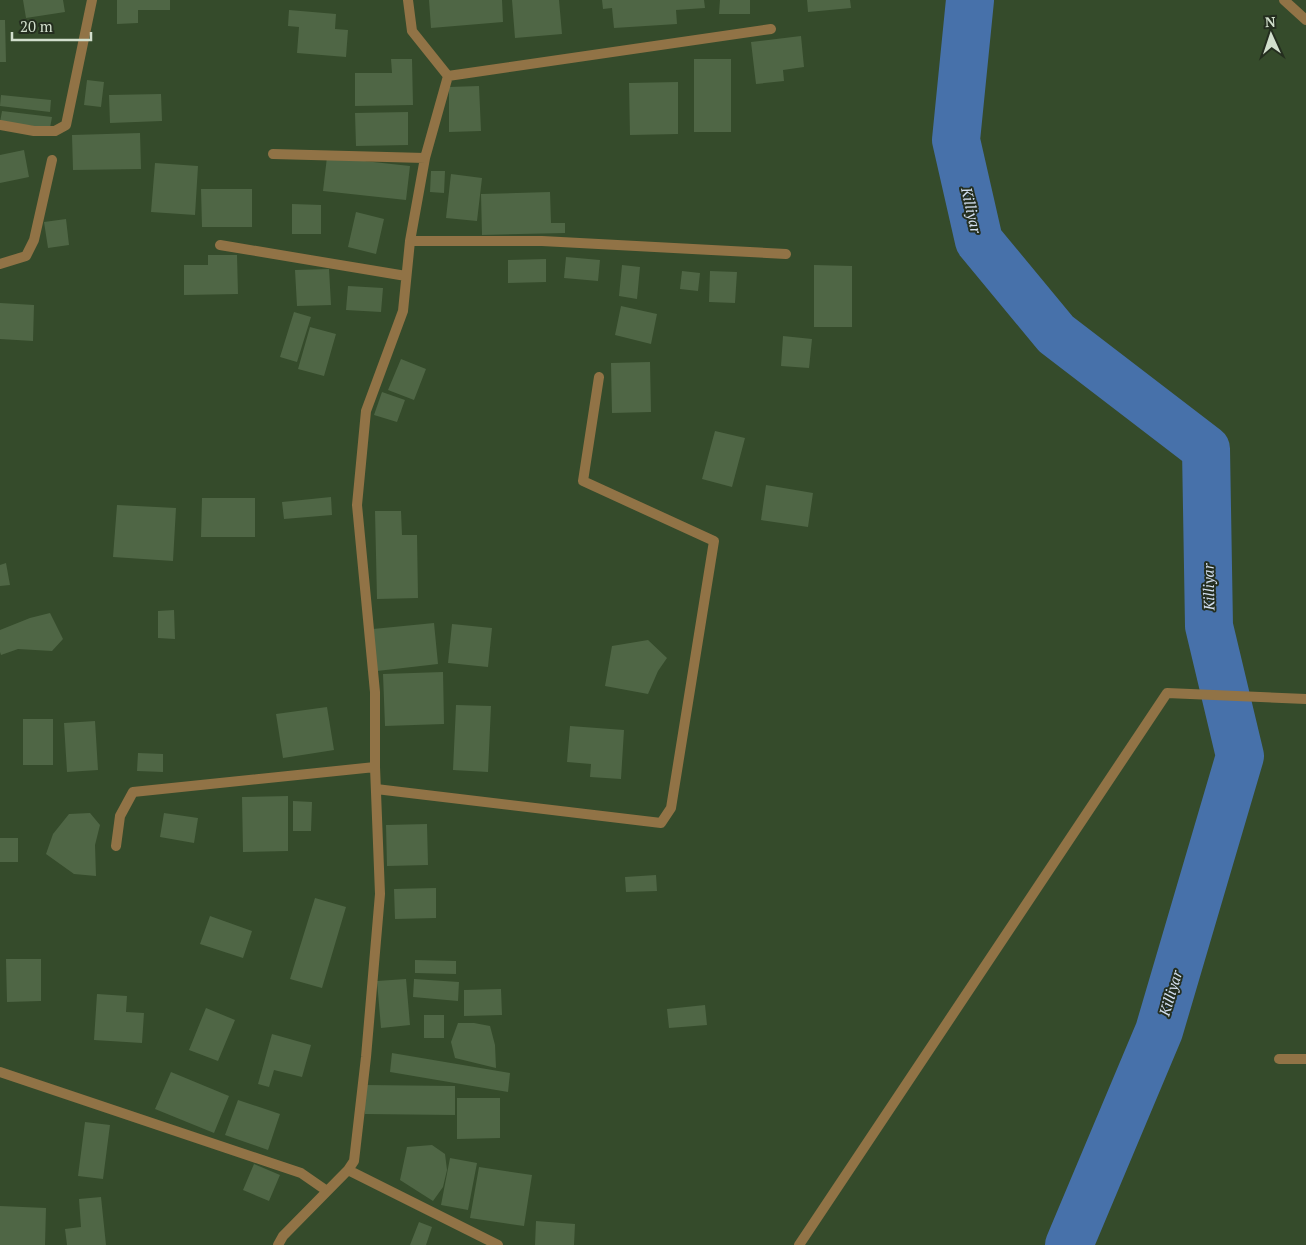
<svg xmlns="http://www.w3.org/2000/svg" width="1306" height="1245" font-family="'PT Serif',serif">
	<rect width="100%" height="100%" fill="#354b2b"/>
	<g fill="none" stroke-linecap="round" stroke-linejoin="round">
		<path stroke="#4771aa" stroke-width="48" d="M970 0 956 140 979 241 1056 334 1206 449 1209 626 1240 756 1159 1031 1069 1245"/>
	</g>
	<path fill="#4f6645" d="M23 0H63L65 12 26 18Z
		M117 0H170V10H138V23L117 24Z
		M429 0H502L503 22 431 28Z
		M512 0H559L562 34 515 38Z
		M602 0H704L705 8 676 10 677 24 614 28 612 8 603 9Z
		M720 0H750V14H719Z
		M807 0H850L851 8 808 12Z
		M289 10 336 14 335 29 348 30 346 57 297 53 299 27 288 26Z
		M0 20H5L6 62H0Z
		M801 36 804 67 783 70 784 81 756 84 751 42Z
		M391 59H412L413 105 355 106V73H392Z
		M694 59H731V132H694Z
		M87 80 104 82 101 107 84 105Z
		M678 82V134L630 135 629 83Z
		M479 86 481 131 449 132V87Z
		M161 94 162 121 110 123 109 95Z
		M1 95 51 100 50 112 0 106Z
		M2 111 52 117 50 128 0 122Z
		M408 112V145L356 146 355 113Z
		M140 133 141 169 73 170 72 135Z
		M24 150 29 177 0 183V155Z
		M327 157 410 166 406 200 323 191Z
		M155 163 198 166 195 215 151 212Z
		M431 171H445L444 193 430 192Z
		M451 174 482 178 477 221 446 218Z
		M201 189H252V227H202Z
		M550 192 551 223H565V233L482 235 481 194Z
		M292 204 321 205V234H292Z
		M356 212 384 219 376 254 348 247Z
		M66 219 69 245 48 248 44 222Z
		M208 255H237L238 294 184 295V265H208Z
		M566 257 600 260 598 281 564 278Z
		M546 259V282L508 283V260Z
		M622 265 640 267 637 299 619 296Z
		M814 265 852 266V327H814Z
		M329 269 331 305 297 306 295 270Z
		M682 271 700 273 698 291 680 289Z
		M710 271 737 272 735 303 709 302Z
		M348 286 383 288 381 312 346 310Z
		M0 303 34 305 33 341 0 339Z
		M621 306 657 314 651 344 615 335Z
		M294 312 311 317 297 362 280 357Z
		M310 327 336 334 324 376 298 369Z
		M783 336 812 339 809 368 781 366Z
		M401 359 426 369 414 400 388 390Z
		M650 362 651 412 612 413 611 363Z
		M382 392 405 400 397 422 374 415Z
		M715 431 745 438 732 487 702 479Z
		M766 485 813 493 808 527 761 520Z
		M331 497 332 515 284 519 282 502Z
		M202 498H255V537H201Z
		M117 505 176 508 173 561 113 557Z
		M375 511H401L402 535H417L418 598 377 599Z
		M6 563 10 585 0 586V565Z
		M174 610 175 639 158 638V611Z
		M50 613 63 639 52 651 18 649 1 655 0 652V630L30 618Z
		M434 623 438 664 377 671 373 629Z
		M452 624 492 628 488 667 448 663Z
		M648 640 667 658 658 671 648 694 605 686 612 646Z
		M443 672 444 724 385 726 383 674Z
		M456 705 491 706 488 772 453 770Z
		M327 707 334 750 283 758 276 714Z
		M23 719H53V765H23Z
		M95 721 98 770 67 772 64 723Z
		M570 726 624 730 621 779 590 777 591 764 567 762Z
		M138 753 163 754V772L137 771Z
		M288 796V851L243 852 242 797Z
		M293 801 312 802 311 831H293Z
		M90 813 100 825 95 845 96 876 74 874 46 854 53 834 69 814Z
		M164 813 198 818 194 843 160 837Z
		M427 824 428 865 387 866 386 825Z
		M0 838H18V862H0Z
		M656 875 657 891 626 892 625 877Z
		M436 888V918L395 919 394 889Z
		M315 898 346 907 322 988 290 979Z
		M210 916 252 931 243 958 200 944Z
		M6 959H41V1001L7 1002Z
		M415 960 456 961V974L415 973Z
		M406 979 410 1025 381 1028 377 981Z
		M414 979 459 982 458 1001 413 997Z
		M501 989 502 1015 464 1016V990Z
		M97 994 127 996 126 1012 144 1013 142 1043 94 1040Z
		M705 1005 707 1025 669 1028 667 1009Z
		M206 1008 235 1020 218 1061 189 1050Z
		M424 1015H444V1038H424Z
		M458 1023H474L490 1026 495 1045 496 1068 455 1058 451 1042Z
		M272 1034 311 1045 302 1077 274 1070 269 1087 258 1084Z
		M392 1053 510 1073 508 1092 390 1072Z
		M171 1072 229 1096 214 1133 155 1109Z
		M365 1085 455 1086V1115L365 1114Z
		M457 1098H500V1138L457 1139Z
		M238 1100 280 1114 268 1150 225 1135Z
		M85 1122 110 1125 103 1179 78 1176Z
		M432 1145 445 1154 447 1170 443 1187 433 1201 400 1180 407 1147Z
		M450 1158 477 1163 468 1210 441 1205Z
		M254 1164 280 1175 269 1201 243 1190Z
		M479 1167 532 1175 524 1226 470 1218Z
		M101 1197 106 1245H67L65 1229 81 1227 79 1199Z
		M0 1206 46 1208 45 1245H0Z
		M536 1221 575 1224 574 1245H535Z
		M419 1222 432 1227 426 1245H410Z"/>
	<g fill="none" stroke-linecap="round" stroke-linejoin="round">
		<path stroke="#917346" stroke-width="10" d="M1279 1059H1306"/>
		<path stroke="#917346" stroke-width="10" d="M1284 0 1306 20
			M448 76 771 29
			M0 125 34 131H55L66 125 92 0
			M273 154 425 158
			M410 241H542L786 254
			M220 245 406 276
			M0 264 26 256 34 240 52 160
			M376 789 661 823 671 808 714 541 583 481 599 377
			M116 846 120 816 133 792 375 767
			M0 1072 301 1173 327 1191
			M348 1170 498 1245
			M278 1245 283 1236 348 1170 354 1161 366 1057 380 894 375 767V692L357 505 366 411 403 311 410 241 425 158 448 76 412 31 408 0
			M799 1245 1167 693 1306 699"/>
	</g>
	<g text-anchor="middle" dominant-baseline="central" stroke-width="4" stroke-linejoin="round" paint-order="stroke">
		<g font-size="15" font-style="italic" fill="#d4e0f1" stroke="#242e1f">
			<text transform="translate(972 210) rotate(77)">Killiyar</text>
			<text transform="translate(1208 587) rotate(-91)">Killiyar</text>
			<text transform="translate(1170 993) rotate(-73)">Killiyar</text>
		</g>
	</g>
	<g transform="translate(1271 35) rotate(357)" stroke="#242e1f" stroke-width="4" paint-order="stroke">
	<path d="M0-4L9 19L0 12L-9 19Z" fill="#d2dfcd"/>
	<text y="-8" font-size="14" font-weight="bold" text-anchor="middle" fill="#d2dfcd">N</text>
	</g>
	<path d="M12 32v8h79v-8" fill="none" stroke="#d2dfcd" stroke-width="2.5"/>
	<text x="20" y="32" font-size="15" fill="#d2dfcd" stroke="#242e1f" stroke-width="4" paint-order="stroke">20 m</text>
</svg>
